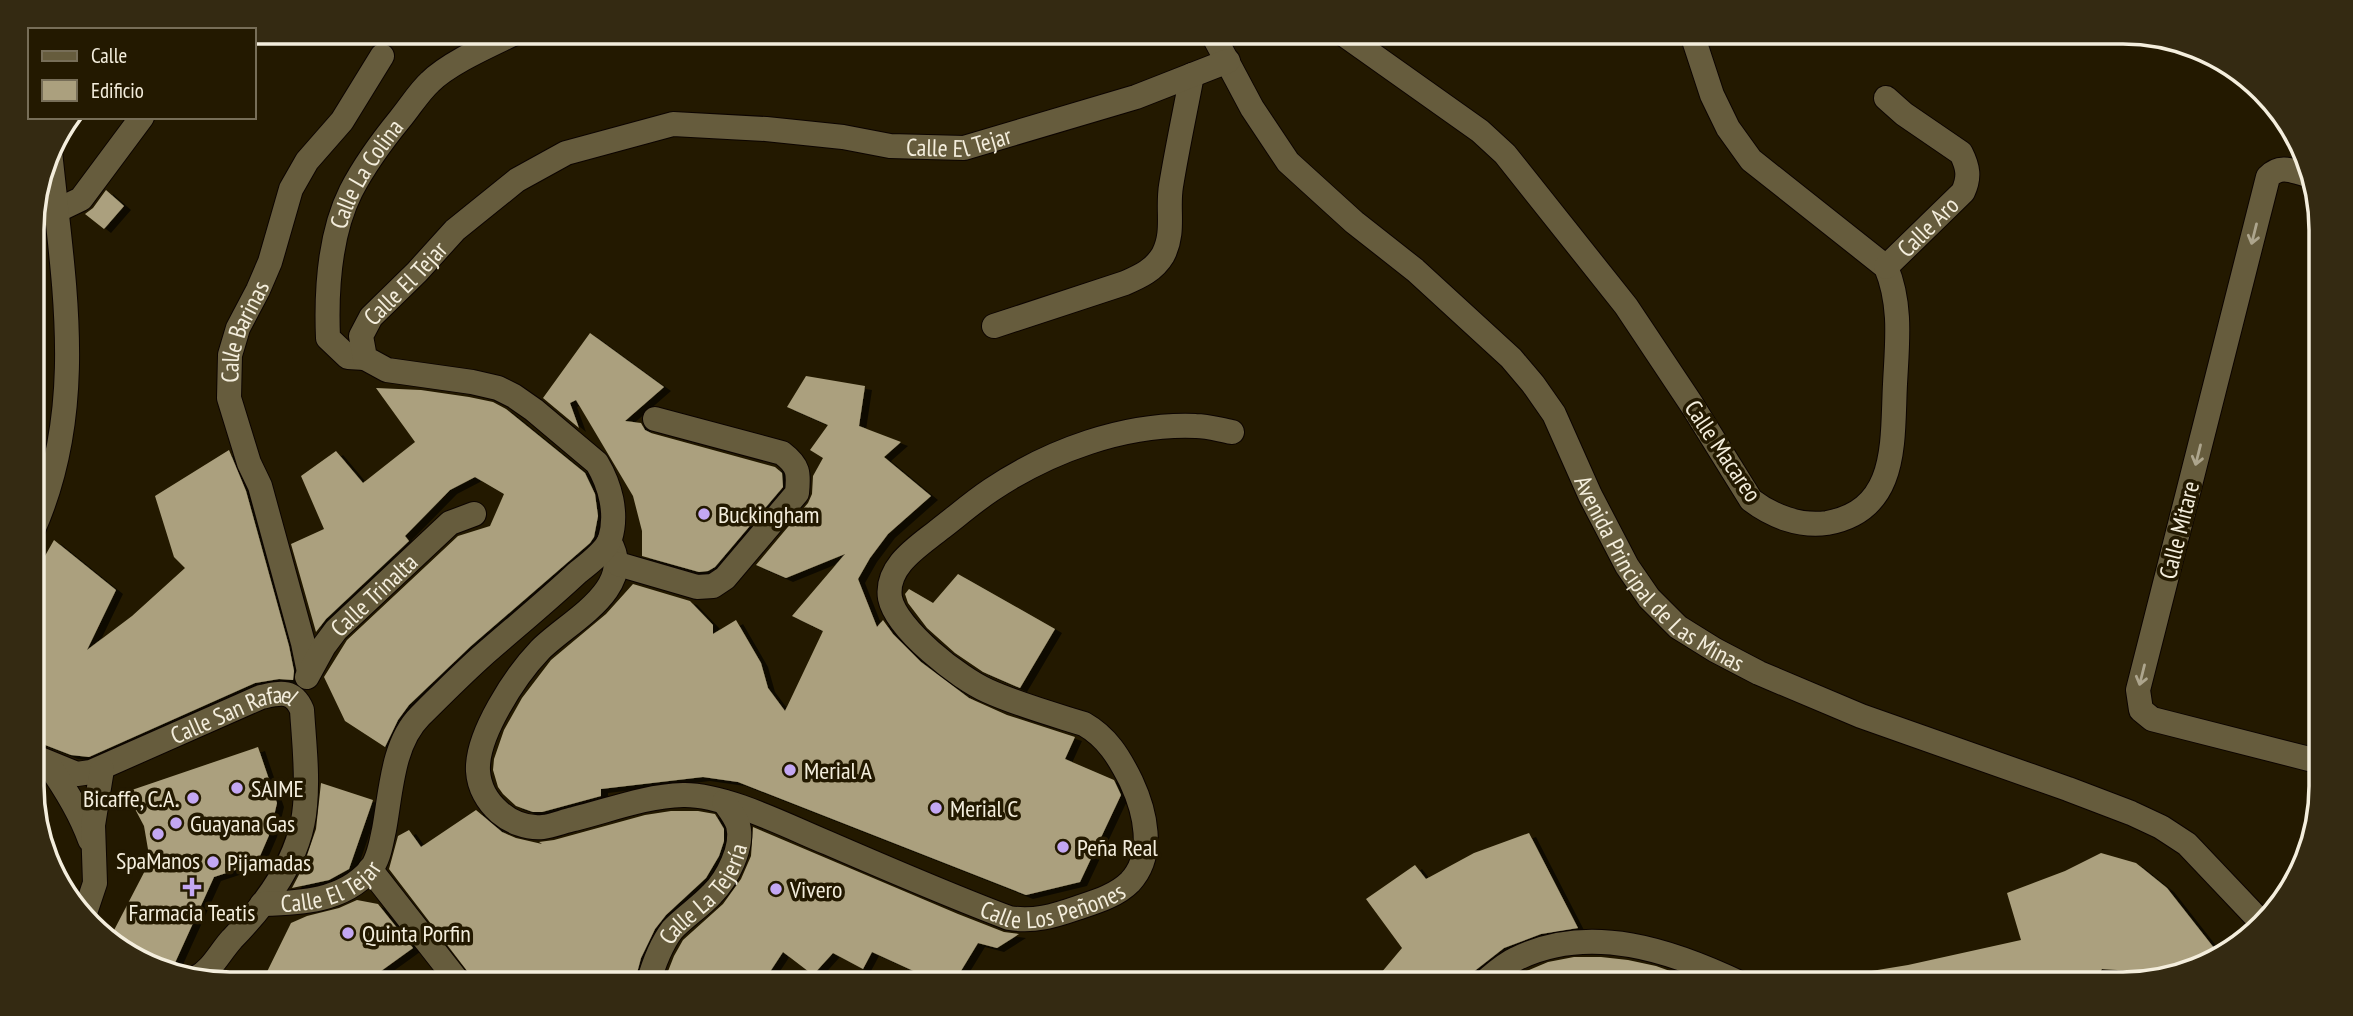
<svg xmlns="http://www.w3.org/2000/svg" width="2353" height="1016" font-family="'PT Sans Narrow',sans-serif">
	<defs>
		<filter id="shadow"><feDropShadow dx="7" dy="4" stdDeviation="0" flood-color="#0009"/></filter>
	</defs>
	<rect width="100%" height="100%" fill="#231900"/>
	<path fill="#aba07e" filter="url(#shadow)" d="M106 190 124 206 104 229 85 214 93 208Z
		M590 333 664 387 625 421 641 423 645 430 651 433 775 467 782 473 783 487 715 567 708 571 699 572 642 556V531L633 496 576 400 570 403 579 428 543 398Z
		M806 376 865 386 859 426 901 442 884 457 931 496 888 534 870 558 858 579 877 627 883 620 893 634 921 662 969 698 1007 715 1075 737 1065 759 1114 780 1121 795 1080 882 1026 895 738 782 703 777 601 789V796L542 812H533L516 806 503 794 498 787 493 770 494 759 504 730 522 698 551 660 606 614 633 584 690 601 713 625V634L736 620 761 663 768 688 785 711 823 631 792 616 845 554 786 578 756 565 808 503 812 494 813 476 823 458 810 450 828 425 787 407Z
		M376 388 421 390 469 397 493 402 506 409 585 473 595 494 598 516 594 537 590 543 471 646 409 705 398 720 385 747 345 721 324 677 347 640 458 536 490 526 504 494 475 477 450 490 405 536 409 541 326 619 316 632 291 544 324 529 301 476 336 451 363 483 415 442Z
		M229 450 246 491 289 646 294 671 293 680 279 679 255 683 89 757 71 755 40 743 33 735V577L54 540 116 590 87 650 132 616 185 568 174 557 155 496Z
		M958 574 1055 629 1020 688 983 672 955 653 927 628 908 603 905 594 909 589 933 603Z
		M258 747 277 803 270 833 257 863 214 877 174 965 111 936 150 861 144 826 126 792Z
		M321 783 373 800 349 869 329 880 292 888 303 867 316 829Z
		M476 810 502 832 516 838 542 844 539 842 554 840 645 815 671 811H698L715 814 724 829V841L719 856 706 878 666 915 655 929 641 958 634 984H491L474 980 389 869 398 836 409 830 421 847Z
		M753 827 958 914 1004 932 1019 934 997 948 978 943 953 984H942L872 952 863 969 833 953 813 975 783 952 762 984H663L674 956 683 940 723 904 741 879 751 856Z
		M1529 833 1578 928 1541 934 1504 948 1472 973 1467 984H1396L1381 973 1402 948 1366 899 1415 865 1426 879 1474 853Z
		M2101 853 2136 863 2167 888 2218 953 2138 983 2132 971 2102 969 2091 984H1842L1841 976 1908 965 2021 940 2007 893 2065 871Z
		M357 900 378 904 413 948 363 984H261L291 923 307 916 339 908Z
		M1574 957H1601L1628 960 1656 966 1706 984H1505L1522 973 1548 962Z"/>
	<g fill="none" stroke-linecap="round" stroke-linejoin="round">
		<defs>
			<g id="minor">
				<path id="s1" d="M1211 31 1252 108 1288 162 1354 222 1415 270 1511 358 1533 384 1554 414 1590 495 1627 566 1649 598 1678 627 1715 650 1759 673 1861 716 2068 789 2131 813 2161 827 2187 844 2261 922"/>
				<path d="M1339 31 1480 131 1505 154 1626 306 1692 405 1751 500C1772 516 1800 527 1827 523 1899 510 1892 442 1895 384 1897 344 1902 305 1886 267L1751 160 1728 128 1712 95 1691 31"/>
				<path d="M2308 175C2293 171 2280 164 2268 177L2138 690 2141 710 2152 719 2321 762"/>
				<path d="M56 211 81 199 142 117"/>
				<path id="s2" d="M1886 267 1963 192C1970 177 1968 167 1961 153L1904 114 1886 98"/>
				<path d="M994 326 1125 283C1141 276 1154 270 1163 255 1175 232 1167 210 1171 186 1177 149 1185 112 1192 75"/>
				<path id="s3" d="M365 358 348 357 328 338C326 289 329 235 351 191 364 166 382 141 400 119 410 107 419 92 430 82 450 62 493 44 519 31"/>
				<path d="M33 530C88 406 63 281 50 151"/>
				<path id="s4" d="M609 541C638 589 567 622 540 650 516 675 476 735 478 771 480 803 511 830 543 827 553 826 564 821 574 819 610 810 646 796 683 795 725 794 789 827 828 843 888 869 948 895 1009 918 1034 922 1054 916 1077 908 1095 902 1116 896 1130 882 1156 854 1145 811 1131 781 1119 757 1107 737 1084 724 1052 714 1019 705 988 691 960 679 896 629 890 598 885 566 919 546 940 529 957 516 973 502 991 490 1049 451 1125 423 1196 426 1208 426 1220 430 1232 432"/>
				<path d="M618 564 697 587 713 586 725 578 797 493C799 473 799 466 782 453L655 419"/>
				<path id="s5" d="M309 672 303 643 260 486 249 463 229 398 230 355 238 328 258 290 270 262 291 189 307 161 342 121 382 56"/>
				<path id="s6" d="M307 677 324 646 336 630 450 523 474 514"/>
				<path id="s7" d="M33 756 77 774 91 772 261 697C280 693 293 689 302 710 304 742 308 774 305 806 301 858 267 903 232 939 220 952 212 970 196 978"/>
				<path d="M48 764C65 788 80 812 90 840"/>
				<path d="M370 869 460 984"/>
				<path id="s8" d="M262 904C301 903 343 901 370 870 379 860 381 843 384 830 391 793 392 744 420 716 440 696 460 676 481 657 513 629 546 602 577 573 587 565 606 551 610 539 618 513 610 485 597 463L534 410 514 396 498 388 472 382 387 370 365 358 361 336 371 317 417 272 455 230 517 180 566 153 673 124 766 129 843 137 890 146 964 148 1136 97 1228 61"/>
				<path d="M84 916 95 883 93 825 102 769"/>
				<path id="s9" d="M648 984C653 966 660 946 672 930 684 917 700 907 712 894 727 879 744 847 738 825 735 816 729 809 724 802"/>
				<path d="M1482 984C1493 975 1503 965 1516 959 1590 922 1673 951 1742 984"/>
			</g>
		</defs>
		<use href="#minor" stroke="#0c0400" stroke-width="26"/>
		<use href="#minor" stroke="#665c3d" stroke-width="24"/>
	</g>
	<defs><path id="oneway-shaft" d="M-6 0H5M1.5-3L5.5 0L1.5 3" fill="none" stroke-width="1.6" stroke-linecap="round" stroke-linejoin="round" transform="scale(1.75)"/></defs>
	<g stroke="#ada58d">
		<use href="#oneway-shaft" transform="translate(2254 234) rotate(104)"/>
		<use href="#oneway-shaft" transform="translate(2198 455) rotate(104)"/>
		<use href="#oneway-shaft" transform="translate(2142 675) rotate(104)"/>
	</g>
	<g fill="#c3a7f2" stroke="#231900" stroke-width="2.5">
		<circle cx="704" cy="514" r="7"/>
		<circle cx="790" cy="770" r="7"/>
		<circle cx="237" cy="788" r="7"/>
		<circle cx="193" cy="798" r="7"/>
		<circle cx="936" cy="808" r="7"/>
		<circle cx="176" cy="823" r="7"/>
		<circle cx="158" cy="834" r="7"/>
		<circle cx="1063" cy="847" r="7"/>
		<circle cx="213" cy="862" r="7"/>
		<path d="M188.5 876.5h7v7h7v7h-7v7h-7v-7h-7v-7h7z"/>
		<circle cx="776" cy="889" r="7"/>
		<circle cx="348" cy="933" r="7"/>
	</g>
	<g text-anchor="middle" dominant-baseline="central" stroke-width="7" stroke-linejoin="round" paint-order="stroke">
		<g font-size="24" fill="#f4eedd" stroke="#231900">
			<text stroke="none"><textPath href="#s8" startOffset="1582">Calle El Tejar</textPath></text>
			<text stroke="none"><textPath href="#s3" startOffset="217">Calle La Colina</textPath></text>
			<text stroke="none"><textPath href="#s2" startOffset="58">Calle Aro</textPath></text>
			<text stroke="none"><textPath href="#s8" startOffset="975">Calle El Tejar</textPath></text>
			<text stroke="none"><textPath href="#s5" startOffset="355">Calle Barinas</textPath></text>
			<text transform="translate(1723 451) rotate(56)">Calle Macareo</text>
			<text transform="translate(2179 530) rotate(-76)">Calle Mitare</text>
			<text stroke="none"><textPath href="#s1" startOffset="716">Avenida Principal de Las Minas</textPath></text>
			<text stroke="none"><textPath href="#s6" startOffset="107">Calle Trinalta</textPath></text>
			<text stroke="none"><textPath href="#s7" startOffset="217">Calle San Rafael</textPath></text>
			<text stroke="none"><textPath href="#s8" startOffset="72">Calle El Tejar</textPath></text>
			<text stroke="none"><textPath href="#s4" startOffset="914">Calle Los Peñones</textPath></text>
			<text stroke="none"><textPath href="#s9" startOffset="108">Calle La Tejería</textPath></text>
		</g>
		<g font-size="24" fill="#f4eedd" stroke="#231900" text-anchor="start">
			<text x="718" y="514">Buckingham</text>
			<text x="804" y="770">Merial A</text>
			<text x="251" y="788">SAIME</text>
			<text x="179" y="798" text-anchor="end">Bicaffe, C.A.</text>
			<text x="950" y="808">Merial C</text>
			<text x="190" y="823">Guayana Gas</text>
			<text x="1077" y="847">Peña Real</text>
			<text x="158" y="860" text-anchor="middle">SpaManos</text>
			<text x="227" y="862">Pijamadas</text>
			<text x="790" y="889">Vivero</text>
			<text x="192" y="912" text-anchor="middle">Farmacia Teatis</text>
			<text x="362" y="933">Quinta Porfin</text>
		</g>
	</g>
	<path d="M0 0H2353V1016H0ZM230 44H2123A186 186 0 0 1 2309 230V786A186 186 0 0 1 2123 972H230A186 186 0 0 1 44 786V230A186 186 0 0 1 230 44Z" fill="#342a12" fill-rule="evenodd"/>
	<path fill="none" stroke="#f4eedd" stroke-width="3.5" d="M230 44H2123A186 186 0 0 1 2309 230V786A186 186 0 0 1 2123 972H230A186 186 0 0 1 44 786V230A186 186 0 0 1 230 44Z"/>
	<rect x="28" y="28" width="228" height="91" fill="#231900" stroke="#776e58" stroke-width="2"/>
	<rect x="42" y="51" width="35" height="10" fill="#665c3d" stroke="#776e58" stroke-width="2"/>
	<text x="91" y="63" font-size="21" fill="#f4eedd">Calle</text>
	<rect x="42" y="80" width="35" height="21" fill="#aba07e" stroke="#776e58" stroke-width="2"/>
	<text x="91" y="98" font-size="21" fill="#f4eedd">Edificio</text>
</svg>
